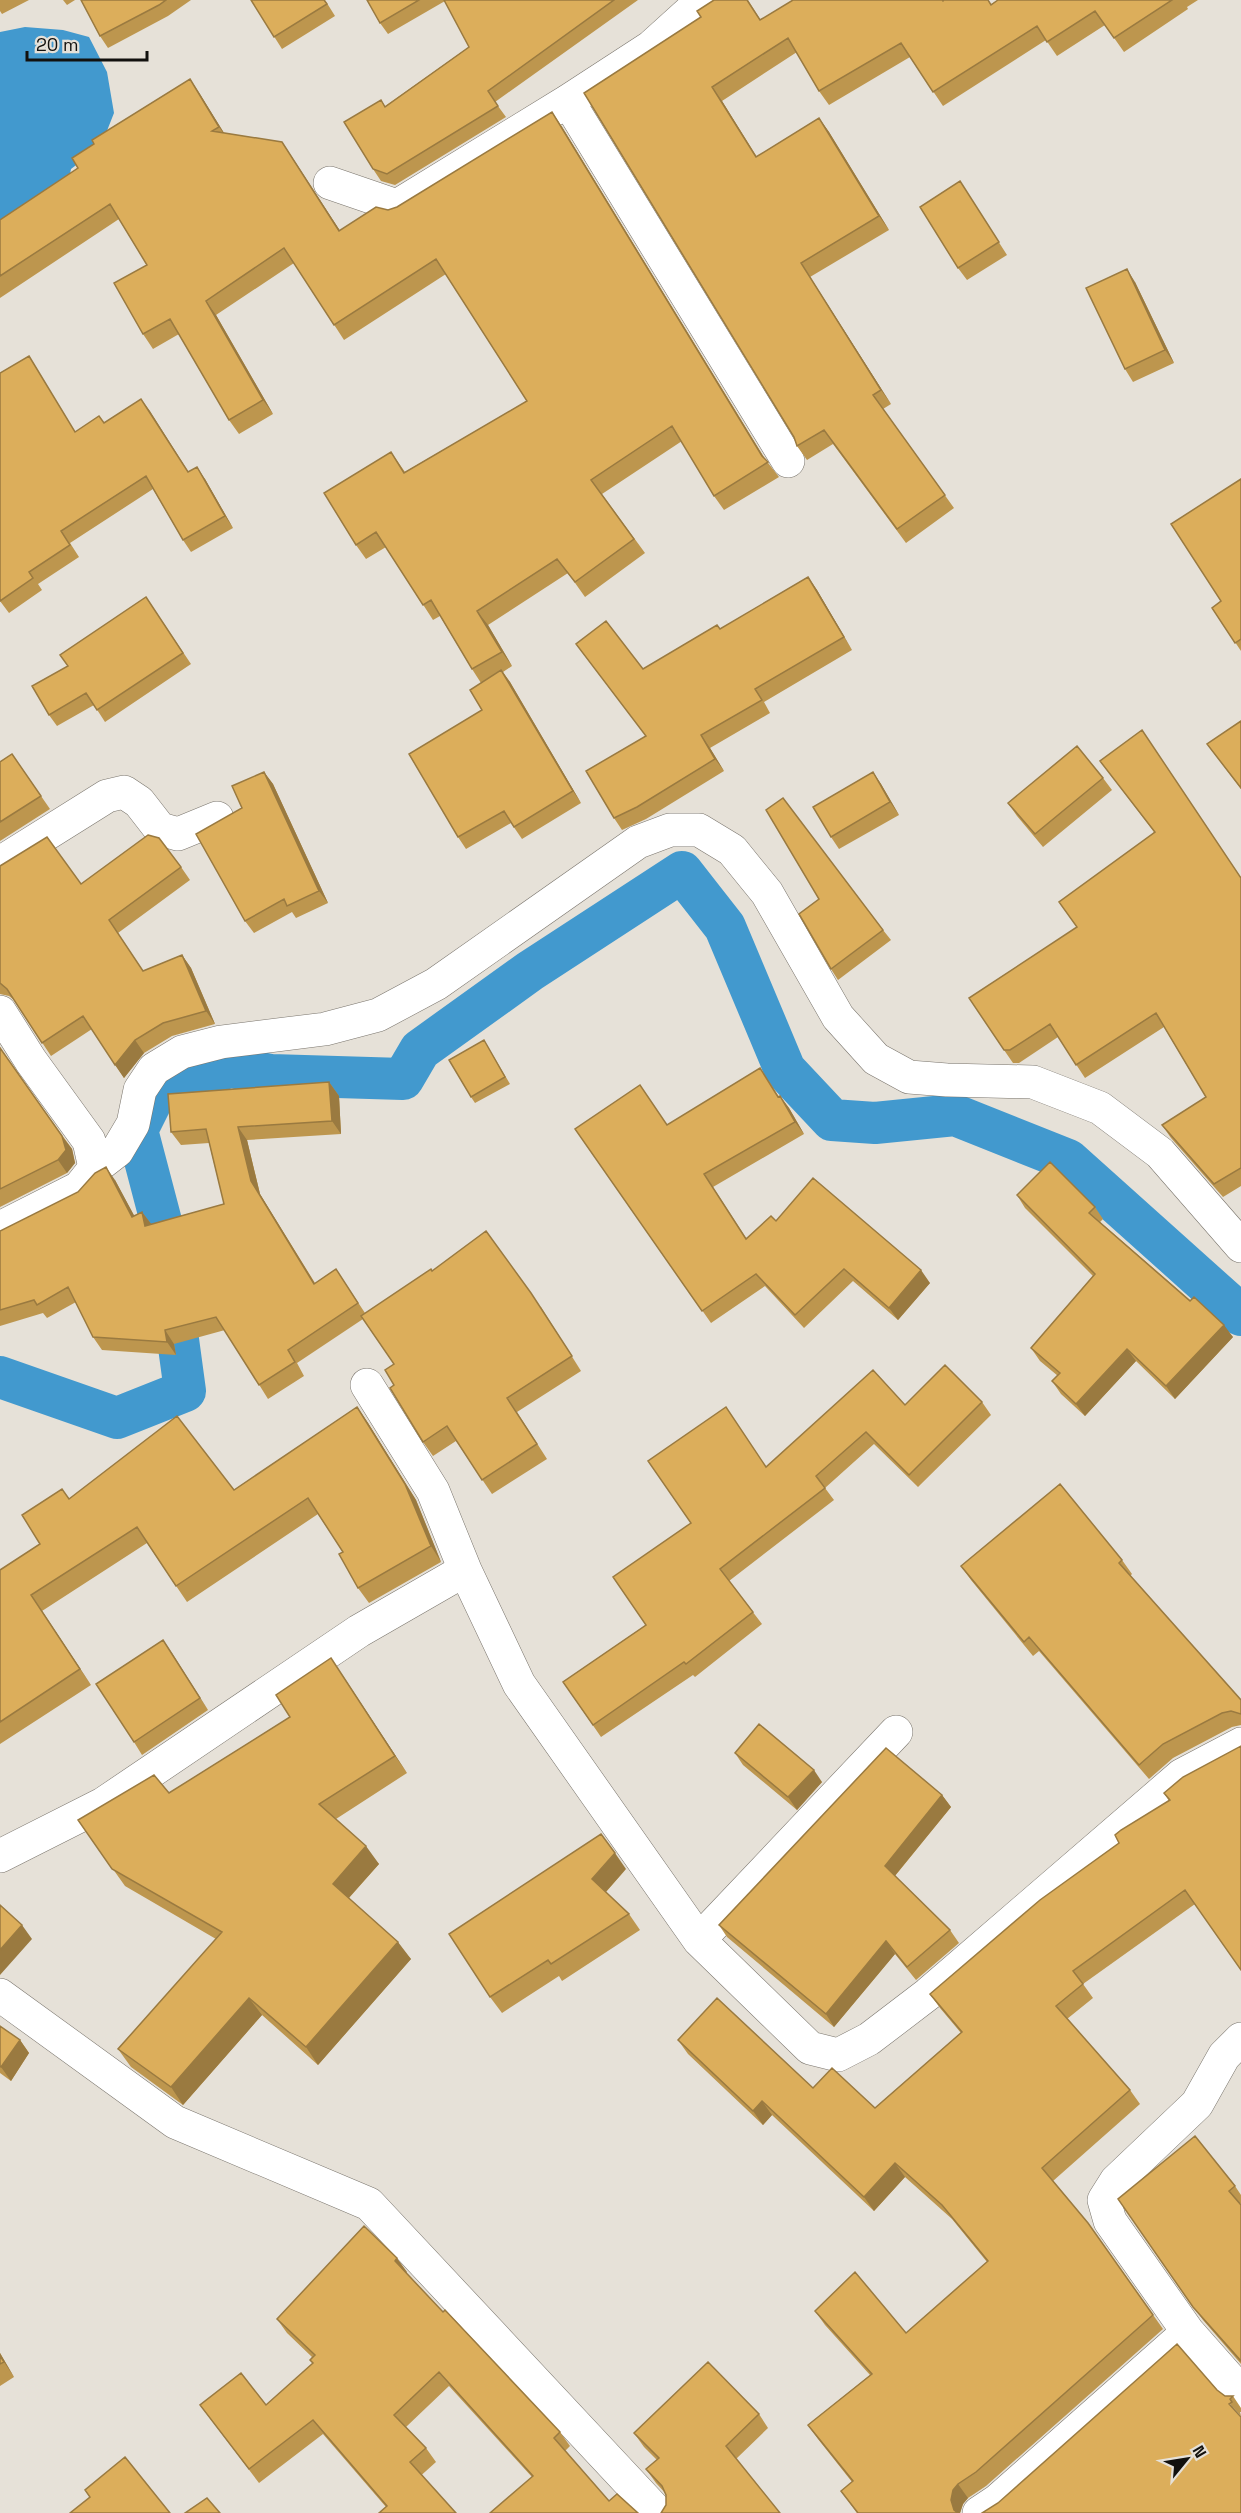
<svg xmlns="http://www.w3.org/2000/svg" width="1241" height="2513" font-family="'Space Grotesk',sans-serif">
	<rect width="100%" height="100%" fill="#e6e1d8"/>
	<path fill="#4299ce" d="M25 27 63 30 89 37 107 72 114 113 101 146 71 169 69 179 0 234V32Z"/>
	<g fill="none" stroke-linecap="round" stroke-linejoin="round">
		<path stroke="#4299ce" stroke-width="42" d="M0 1377 117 1418 185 1391 163 1229 137 1130 159 1086 231 1067 271 1075 403 1079 420 1050 530 971 682 872 725 927 785 1070 832 1120 875 1123 955 1115 1068 1160 1241 1315"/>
		<defs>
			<path id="minor" d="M568 101 788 461
				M330 183 397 206 568 101 651 47 703 0
				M0 863 107 796 124 792 139 802 160 829 178 834 217 818
				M0 1012 31 1061 89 1141 95 1168 79 1188 0 1228
				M95 1168 117 1151 133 1124 140 1090 154 1069 182 1052 221 1042 325 1029 378 1015 436 984 638 842 670 830H699L732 850 767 893 838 1017 876 1059 909 1077 947 1080 1033 1082 1100 1108 1160 1153 1241 1246
				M367 1385 433 1491 465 1570 519 1684 699 1940 810 2048 838 2055 869 2039 928 1994 1182 1775 1241 1744
				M0 1856 103 1804 359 1631 465 1570
				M699 1940 896 1732
				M0 1995 175 2122 369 2204 658 2513
				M1241 2039 1224 2056 1197 2104 1116 2181 1104 2200 1110 2221 1188 2332 1241 2392
				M979 2513 997 2501 1188 2332"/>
		</defs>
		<use href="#minor" stroke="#7a756d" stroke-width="34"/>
		<use href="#minor" stroke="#fff" stroke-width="33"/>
	</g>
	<path fill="#bd964e" d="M0 0H29L2 14 0 11Z
		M63 0H75L67 5Z
		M81 0H191L168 16 108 48 100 36Z
		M251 0H325L335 16 282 49Z
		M367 0H638L495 102 506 117 395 185 381 181 373 169 381 100 385 106 469 47 445 1 388 34 380 23Z
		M748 0 760 19 944 0H988L991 4 998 0H1198L1187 7 1188 9 1124 52 1105 25 1057 56 1046 40 943 106 910 57 829 105 819 91 797 52 722 101 757 157 819 118 829 132 889 230 810 277 891 404 883 409 954 508 906 543 833 444 807 460 797 446 794 437 584 93 701 17Z
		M190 79 224 133 282 142 340 231 397 207 552 112 562 127 765 459 779 477 724 510 714 496 682 441 602 494 645 553 585 597 568 573 488 625 512 666 503 672 510 682 581 803 522 839 511 823 466 849 458 837 482 710 481 683 472 669 440 616 433 620 386 547 366 559 356 545 391 452 405 472 527 401 446 274 344 340 294 263 216 315 273 414 239 434 229 420 179 334 153 349 143 334 147 265 119 219 0 298V220L78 168 94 144Z
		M968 194 1007 255 967 280 958 268Z
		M1135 282 1174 363 1133 382 1125 369Z
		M29 356 37 369 75 432 104 423 141 399 188 472 205 479 233 528 191 552 183 540 153 489 70 543 79 557 38 584 42 590 9 613 0 601Z
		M1241 479V651L1212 608 1221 601Z
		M808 577 817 590 852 650 764 702 770 713 710 748 724 771 646 819 622 830 614 818 646 736 576 644 643 669 720 629Z
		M146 597 191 664 105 722 94 705 57 726 49 715 68 666Z
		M1241 721V789L1207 744Z
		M12 754 50 809 0 841V762Z
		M1100 761 1241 877V1186L1223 1197 1171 1138 1162 1125 1206 1097 1164 1027 1085 1078 1058 1037 1019 1063H1013L1004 1050 1077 927 1154 832Z
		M264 772 273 784 328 903 296 918 292 912 254 933 245 921 242 808Z
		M873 772 881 784 899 815 839 849 831 837Z
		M1103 778 1112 790 1043 847 1017 816 1008 803Z
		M0 866 81 884 181 867 190 880 118 933 143 971 182 955 191 968 215 1024 172 1036 144 1053 124 1078 92 1029 51 1056 14 1000 9 996 0 994Z
		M883 930 891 940 838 980 831 969Z
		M484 1040 510 1084 475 1103 471 1097Z
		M0 1047 14 1068 72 1149 75 1163 67 1173 0 1207Z
		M769 1081 779 1097 780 1096 789 1108 804 1134 713 1187 746 1238 776 1221 930 1283 898 1320 853 1281 804 1328 765 1286 711 1323 575 1129 667 1125Z
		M329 1082 339 1096 341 1134 247 1140 260 1194 315 1283 336 1269 365 1313 432 1271 541 1307 581 1371 517 1412 547 1459 492 1494 456 1441 433 1456 423 1442 394 1385V1364L363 1319 297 1363 304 1376 268 1399 225 1330 174 1344 176 1355 102 1350 93 1337 76 1302 47 1318 43 1313 0 1326V1231L115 1180 134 1216 142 1212 151 1224 224 1204 209 1143 181 1145 171 1132Z
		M1017 1195 1095 1207 1103 1219 1100 1222 1233 1337 1175 1399 1136 1361 1085 1416 1061 1394 1052 1381 1058 1376 1040 1361 1031 1348 1093 1276 1025 1208Z
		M982 1402 991 1415 918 1487 874 1444 825 1488 834 1500 729 1581 762 1624 695 1677 693 1675 601 1737 563 1682 646 1625 691 1523 767 1467 905 1405Z
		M357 1407 368 1423 416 1500 441 1562 369 1603 358 1588 343 1552 318 1514 187 1602 147 1543 42 1611 91 1685 0 1744V1570L40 1544 69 1499 234 1490Z
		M1122 1560 1132 1574 1130 1576 1241 1700V1725L1232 1727 1173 1758 1149 1779 1039 1651 1033 1656 971 1580 961 1566Z
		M163 1640 208 1710 142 1755 134 1742Z
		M343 1676 407 1773 336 1819 379 1864 349 1898 411 1959 318 2065 262 2015 183 2105 131 2067 118 2049 216 1939 125 1886 78 1820 169 1793 290 1717Z
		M735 1753 822 1782 797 1810 743 1765Z
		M1183 1777 1195 1904 1083 1984 1093 1998 1067 2019 1130 2090 1140 2104 1053 2181 1088 2223 1163 2329 986 2486 968 2498 963 2504 960 2513H857L841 2491 852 2482 818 2439 808 2425 870 2375 825 2325 815 2311 906 2333 987 2262 952 2219 905 2177 874 2211 772 2115 763 2125 688 2054 678 2040 813 2088 875 2108 961 2033 940 2008 930 1994 1119 1843 1169 1801 1164 1793Z
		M942 1795 951 1807 895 1876 950 1930 959 1943 916 1980 895 1954 834 2027 727 1937 719 1925Z
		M626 1869 606 1892 629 1914 640 1930 562 1981 559 1976 502 2013 490 1997Z
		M0 2026 20 2040 29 2053 11 2081 0 2073Z
		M1235 2186 1241 2195V2203L1240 2204 1241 2205V2364L1203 2320 1118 2199Z
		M407 2272 406 2273 443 2312 560 2432 570 2446 565 2451 609 2501 532 2477 449 2386 406 2427 426 2448 436 2462 386 2507 323 2434 259 2483 200 2405H266L313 2364 310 2360 312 2357 287 2333 277 2319Z
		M0 2353 14 2377 0 2386Z
		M1217 2390 1225 2396H1233L1241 2408V2412H1240L1241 2416Z
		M759 2414 768 2428 736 2459 666 2505V2494L656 2483 646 2469 657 2460 644 2447 634 2433Z"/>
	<path fill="#9a7a40" d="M190 79 200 94 229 141 219 127Z
		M712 87 722 101 765 171 756 157Z
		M552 112 562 127 767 463 762 456Z
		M819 118 829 132 889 230 879 216Z
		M282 142 292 157 350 246 339 231Z
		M801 263 810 277 891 404 881 390Z
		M1127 269 1135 282 1174 363 1165 350Z
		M206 301 216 315 273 414 263 400Z
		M141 399 150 411 196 484 188 472Z
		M197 467 205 479 233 528 225 516Z
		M808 577 817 590 852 650 844 637Z
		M477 611 488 625 512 666 502 652Z
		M501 670 510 682 581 803 573 791Z
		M701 735 710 748 724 771 715 759Z
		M264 772 273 784 328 903 319 891Z
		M873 772 881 784 899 815 890 802Z
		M182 955 191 968 215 1024 206 1011Z
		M135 1040 144 1053 124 1078 115 1065Z
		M329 1082 339 1096 341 1134 332 1121Z
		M780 1096 789 1108 804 1134 795 1122Z
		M238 1127 247 1140 260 1194 323 1297 314 1284 251 1181Z
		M62 1136 72 1149 75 1163 67 1173 58 1160Z
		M106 1167 115 1180 142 1230 132 1217Z
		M142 1212 152 1225 145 1226Z
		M921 1270 930 1283 898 1320 889 1308Z
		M1224 1325 1233 1337 1175 1399 1166 1386Z
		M165 1330 174 1344 176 1355 167 1342Z
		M1127 1349 1136 1361 1085 1416 1076 1404Z
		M357 1407 368 1423 416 1500 441 1562 431 1546Z
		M31 1595 42 1611 91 1685 80 1669Z
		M163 1640 172 1653 208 1710 200 1698Z
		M331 1658 343 1676 407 1773 395 1756Z
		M814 1770 822 1782 797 1810 788 1797Z
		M942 1795 951 1807 893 1878 885 1866Z
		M366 1846 379 1864 345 1902 333 1884Z
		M615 1853 626 1869 603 1895 592 1879Z
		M22 1925 32 1939 0 1975V1950Z
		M886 1941 895 1954 834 2027 826 2014Z
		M398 1942 411 1959 318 2065 306 2047Z
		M249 1998 262 2015 183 2105 171 2087Z
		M20 2040 29 2053 11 2081 1 2067Z
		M762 2101 772 2115 763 2125 753 2111Z
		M895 2163 905 2177 874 2211 864 2197Z
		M397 2258 407 2272 405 2275 395 2261Z
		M0 2353 14 2377 0 2356Z
		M958 2484 968 2498 963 2504 960 2513H956L954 2510 951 2500 953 2490Z"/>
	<path fill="#dcae5b" stroke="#9a7a40" stroke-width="1.5" d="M81 0H166L159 5 100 36Z
		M251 0H324L327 4 274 37Z
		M367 0H419L380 23Z
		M444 0H614L488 91 498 106 387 174 373 169 344 122 381 100 385 107 469 47Z
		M714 0H747L760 20 793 0H942L943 1 944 0H988L991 5 998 0H1172L1114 38 1095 11 1047 42 1037 26 933 92 901 43 819 91 788 38 712 87 756 157 819 118 879 216 801 263 881 390 873 395 945 495 897 529 824 430 797 446 794 437 584 93 701 17 697 11Z
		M190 79 219 127 212 131 282 142 339 231 376 207 388 210 397 207 552 112 762 456 768 462 714 496 672 426 591 480 634 539 575 582 557 559 477 611 502 652 472 669 431 600 423 605 376 532 356 545 324 493 391 452 404 473 527 401 436 259 334 325 284 248 206 301 263 400 229 420 170 319 143 334 114 283 147 265 110 204 0 276V220L78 168 72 158 94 144 92 140Z
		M960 181 999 242 958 268 920 207Z
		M1127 269 1165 350 1125 369 1086 288Z
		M29 356 75 432 99 416 104 423 141 399 188 472 197 467 225 516 183 540 146 476 61 531 70 545 29 572 33 578 0 601V373Z
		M1241 479V639L1235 643 1212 608 1221 601 1171 524Z
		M808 577 844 637 755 689 762 700 701 735 715 759 637 807 614 818 586 771 646 736 576 644 606 621 643 669 717 625 720 629Z
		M146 597 183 653 97 710 86 693 49 715 32 686 68 666 60 655Z
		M501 670 573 791 514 827 504 811 458 837 409 754 482 710 470 690Z
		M1241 721V788L1207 744Z
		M1142 730 1241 878V1168L1214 1184 1162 1125 1206 1097 1156 1013 1076 1065 1050 1024 1010 1050H1004L969 998 1077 927 1059 902 1155 832 1100 761Z
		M1077 746 1103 778 1035 834 1008 803Z
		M12 754 41 796 0 822V762Z
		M264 772 319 891 287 906 284 899 245 921 196 834 242 808 232 786Z
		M873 772 890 802 831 837 813 807Z
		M783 798 883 930 831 969 799 914 819 899 766 810Z
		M148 835 159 838 181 867 109 920 143 971 182 955 206 1011 163 1023 135 1040 115 1065 83 1016 42 1043 7 989 0 983V866L47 837 81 884Z
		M484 1040 505 1077 471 1097 449 1060Z
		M0 1048 62 1136 66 1150 58 1160 0 1189Z
		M760 1068 778 1097 780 1096 795 1122 704 1174 746 1239 771 1216 776 1221 813 1178 921 1270 889 1308 844 1269 795 1315 756 1274 702 1311 575 1129 640 1085 667 1125Z
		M329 1082 332 1121 238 1127 251 1181 314 1284 336 1269 358 1303 288 1350 295 1362 259 1385 216 1317 165 1330 167 1342 93 1337 68 1287 37 1305 34 1300 0 1310V1231L78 1192 95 1173 106 1167 132 1217 142 1212 145 1226 224 1204 206 1129 171 1132 168 1094Z
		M1050 1162 1095 1207 1089 1213 1190 1301 1194 1297 1224 1325 1166 1386 1127 1349 1076 1404 1052 1381 1060 1373 1031 1348 1095 1274 1017 1195Z
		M486 1231 531 1293 572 1356 507 1398 537 1444 482 1480 447 1426 423 1442 390 1388 394 1385 385 1370 394 1364 361 1316 431 1269 432 1271Z
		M945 1365 982 1402 909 1475 866 1432 816 1476 825 1488 720 1569 753 1612 686 1664 684 1662 593 1725 563 1682 646 1625 613 1577 691 1523 648 1461 726 1407 766 1467 873 1370 905 1405Z
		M357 1407 405 1484 431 1546 358 1588 339 1554 343 1552 308 1498 176 1586 137 1527 31 1595 80 1669 0 1722V1570L40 1544 22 1515 62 1489 69 1499 177 1416 234 1490Z
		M1060 1484 1122 1560 1119 1563 1241 1700V1714L1231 1711 1222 1713 1163 1744 1139 1765 1029 1637 1024 1642 961 1566Z
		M163 1640 200 1698 134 1742 96 1684Z
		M331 1658 395 1756 319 1804 366 1846 333 1884 398 1942 306 2047 249 1998 171 2087 118 2049 222 1932 112 1869 78 1820 154 1775 169 1793 290 1717 276 1695Z
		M759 1724 814 1770 788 1797 735 1753Z
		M1241 1746V1970L1185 1890 1073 1971 1083 1984 1056 2006 1130 2090 1042 2168 1088 2223 1153 2315 976 2472 958 2484 953 2490 951 2500 954 2510 958 2513H858L841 2491 853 2481 808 2425 872 2374 815 2311 855 2272 906 2333 988 2261 942 2205 895 2163 864 2197 762 2101 753 2111 678 2040 717 1998 813 2088 832 2068 875 2108 962 2032 930 1994 1040 1900 1119 1843 1115 1835 1121 1830 1170 1800 1164 1793 1183 1777Z
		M886 1748 942 1795 885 1866 950 1930 907 1967 886 1941 826 2014 719 1925Z
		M601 1834 615 1853 592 1879 629 1914 551 1964 548 1960 490 1997 449 1934Z
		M0 1905 22 1925 0 1950Z
		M0 2026 20 2040 1 2067 0 2066Z
		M1195 2136 1235 2186 1229 2191 1241 2205V2361L1193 2307 1118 2199Z
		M364 2226 397 2258 395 2261 443 2312 445 2310 560 2432 554 2438 609 2501 617 2494 638 2513H490L533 2476 439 2372 394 2415 426 2448 410 2462 456 2513H379L387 2506 313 2420 249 2469 200 2405 241 2373 266 2405 313 2363 310 2360 315 2355 277 2319Z
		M1177 2344 1217 2390 1225 2396H1233L1230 2399 1232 2402 1229 2404 1241 2417V2513H982L998 2503Z
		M0 2356 4 2362 0 2364Z
		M708 2362 759 2414 726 2446 780 2513H661L666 2505V2495L662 2486 646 2469 659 2458 634 2433Z
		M125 2457 170 2513H70L90 2497 85 2490Z
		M207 2498 220 2513H185Z"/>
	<g transform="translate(1187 2459) rotate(60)" stroke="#e6e1d8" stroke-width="4.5" paint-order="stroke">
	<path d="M0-4.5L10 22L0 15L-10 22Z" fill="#12110e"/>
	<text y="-9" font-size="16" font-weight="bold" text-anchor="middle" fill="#12110e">N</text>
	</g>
	<path d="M27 51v9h120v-9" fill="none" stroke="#12110e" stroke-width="3"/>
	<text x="36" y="51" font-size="18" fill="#12110e" stroke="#e6e1d8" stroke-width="4.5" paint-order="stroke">20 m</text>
</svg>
